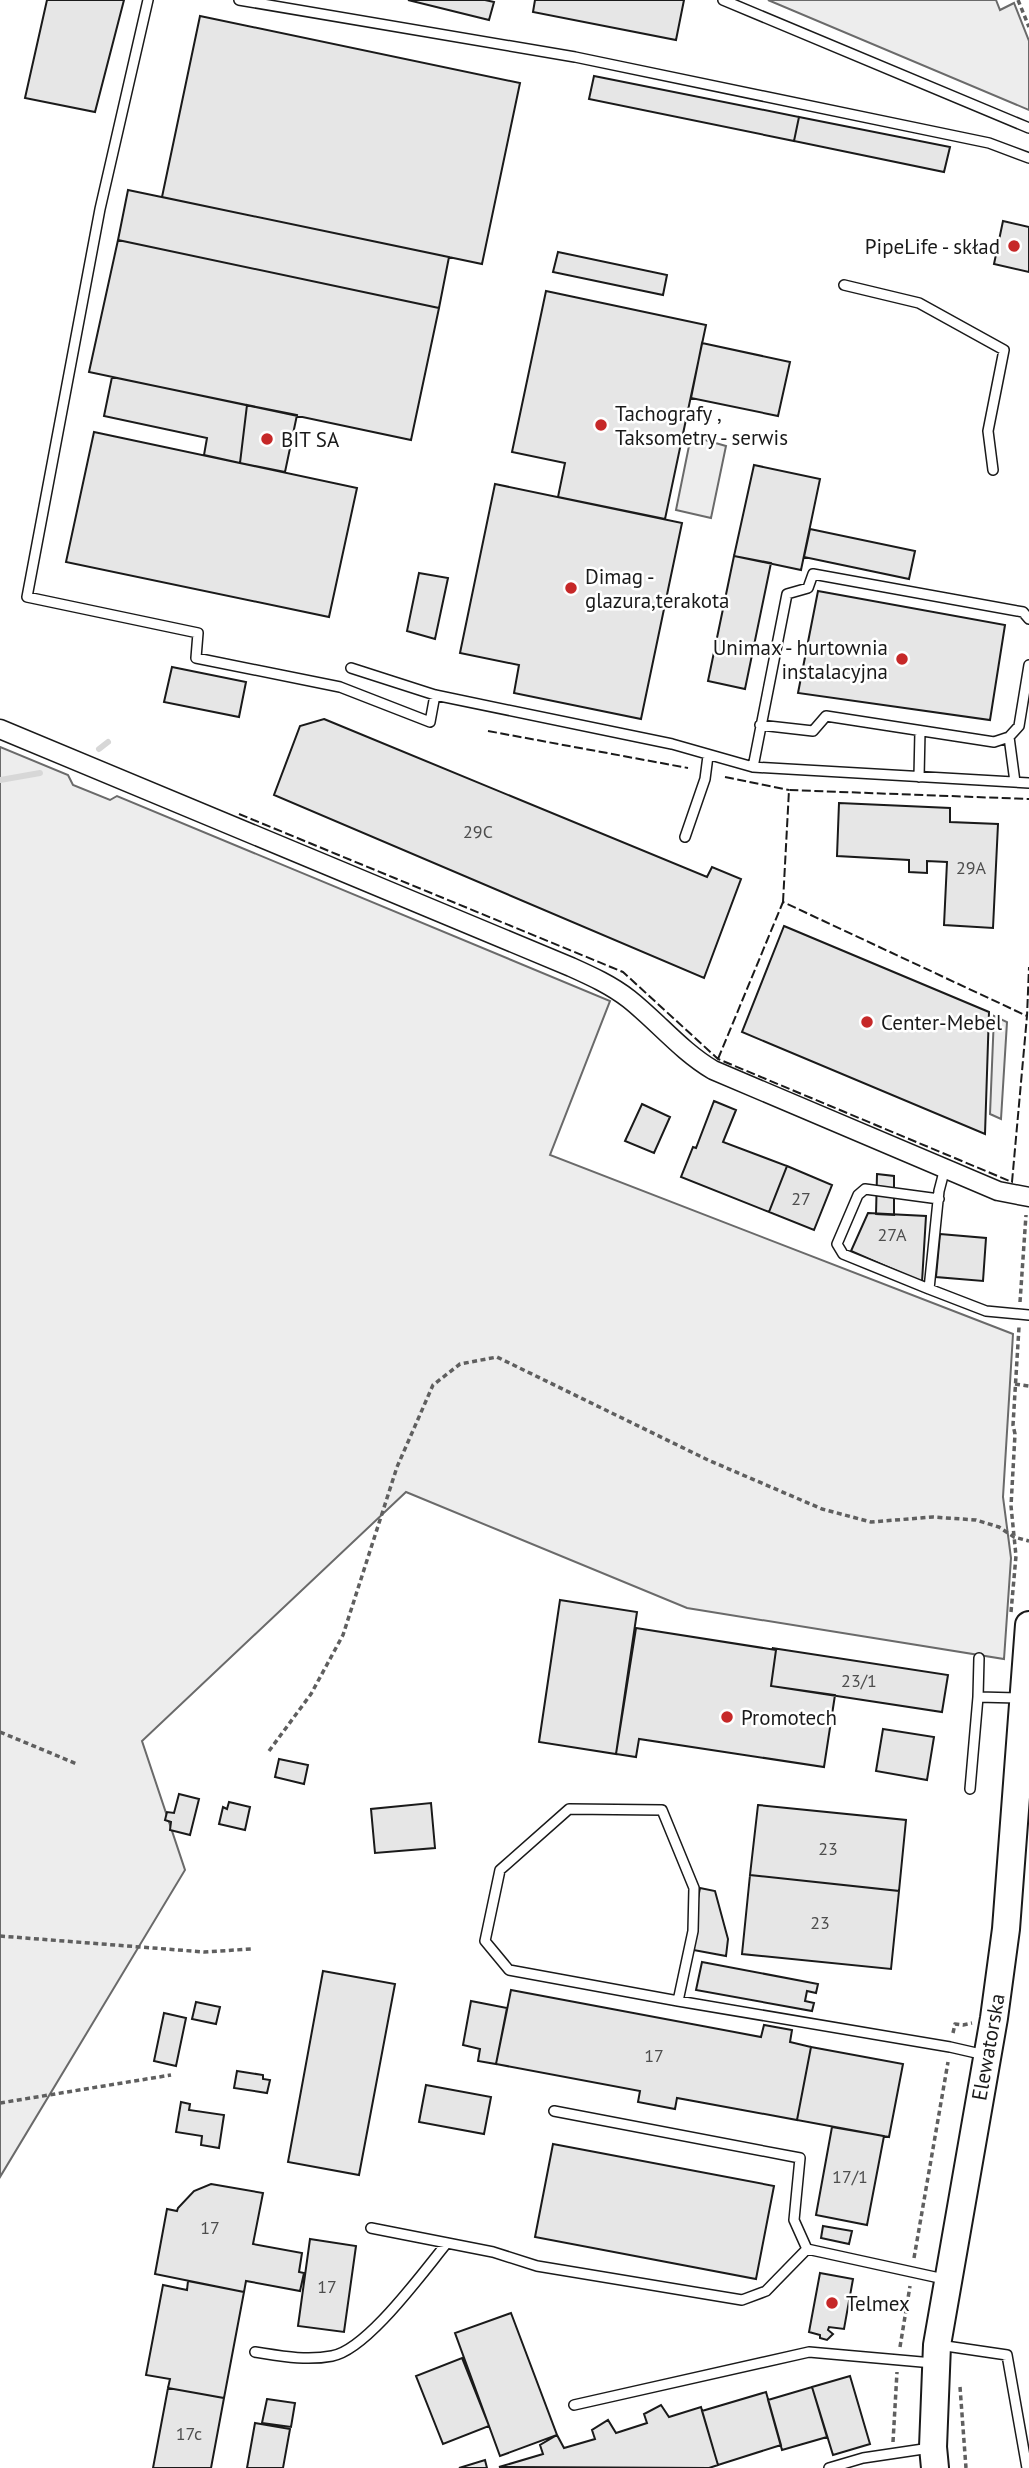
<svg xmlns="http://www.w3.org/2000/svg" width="1029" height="2468" font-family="'PT Sans',sans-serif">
	<rect width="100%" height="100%" fill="#fff"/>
	<path fill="#ededed" stroke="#6a6a6a" stroke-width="2" d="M768 0H996L1000 10 1014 3 1029 41V110Z
		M691 436 726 446 711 518 676 510Z
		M0 747 68 775 73 785 110 800 117 796 610 1001 550 1155 1013 1334 1003 1497 1011 1558 1004 1659 687 1608 406 1492 142 1741 185 1870 0 2177Z
		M994 1016 1007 1022 1001 1119 990 1114Z"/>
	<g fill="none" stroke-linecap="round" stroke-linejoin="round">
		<path stroke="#d7d7d7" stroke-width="6" d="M99 749 108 742
			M0 780 40 773"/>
	</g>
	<path fill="#e6e6e6" stroke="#1a1a1a" stroke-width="2" d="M47 0H124L95 112 25 98Z
		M408 0H485L494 2 489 20Z
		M535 0H684L676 40 533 12Z
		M200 16 520 83 482 264 162 197Z
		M594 76 799 117 794 141 589 99Z
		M799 117 950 147 944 172 794 141Z
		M128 190 449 257 439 308 118 240Z
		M1003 221 1029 227V272L994 264Z
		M118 240 439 308 411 440 89 372Z
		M558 252 667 275 663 295 553 272Z
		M546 291 706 325 665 519 558 497 565 463 512 452Z
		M702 343 790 362 778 416 691 398Z
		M112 377 247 405 240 463 204 455 207 438 104 416Z
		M247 405 297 415 285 472 240 463Z
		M94 432 357 488 329 617 66 562Z
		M754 465 820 479 801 570 734 556Z
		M495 484 682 523 641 719 514 693 519 665 460 653Z
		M810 529 915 551 909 579 804 557Z
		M734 556 771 563 745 689 708 681Z
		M419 573 448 578 435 639 407 631Z
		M818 591 1005 625 990 720 798 693Z
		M172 667 246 682 239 717 164 702Z
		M324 719 707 877 712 867 741 879 704 978 274 795 300 726Z
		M839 803 950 808V822L998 824 993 928 944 925 947 862 927 861V873L909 872V860L837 856Z
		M784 926 989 1012 985 1134 742 1032Z
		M714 1101 736 1110 723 1142 787 1166 769 1212 681 1177 693 1147 696 1148Z
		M642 1104 670 1117 654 1153 625 1141Z
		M787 1166 832 1185 814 1230 769 1212Z
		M877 1174 894 1176V1215L876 1214Z
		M868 1213 926 1216 922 1282 851 1251Z
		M940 1234 986 1238 983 1281 936 1277Z
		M560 1600 637 1612 616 1754 539 1742Z
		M636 1628 776 1650 771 1686 835 1695 824 1767 639 1739 636 1757 616 1754Z
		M772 1648 948 1675 942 1712 771 1686 776 1650Z
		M883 1729 934 1737 927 1780 876 1771Z
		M279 1759 308 1765 304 1784 275 1777Z
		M179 1794 199 1799 190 1835 170 1830 171 1822 165 1820 167 1812 174 1813Z
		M229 1802 250 1807 245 1830 219 1824 223 1807 227 1809Z
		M431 1803 435 1848 375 1853 371 1809Z
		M758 1805 906 1820 899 1891 750 1875Z
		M750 1875 899 1891 891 1969 742 1954Z
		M700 1888 715 1891 728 1939 726 1956 688 1949Z
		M702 1962 818 1984 816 1993 807 1991 805 2001 814 2003 812 2011 696 1990Z
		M323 1971 395 1984 359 2175 288 2162Z
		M511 1990 761 2037 764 2025 792 2030 790 2042 811 2047 797 2120 677 2098 675 2109 638 2102 640 2091 496 2064Z
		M471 2001 507 2008 496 2064 478 2061 480 2049 463 2045Z
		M196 2002 220 2007 216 2024 192 2019Z
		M164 2013 186 2018 176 2066 154 2061Z
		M811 2047 903 2064 889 2137 797 2120Z
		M237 2071 263 2075V2079L270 2080 267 2093 234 2088Z
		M426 2085 491 2097 484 2134 419 2122Z
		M181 2102 190 2104 189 2110 224 2115 219 2148 201 2145 202 2136 176 2132Z
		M832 2127 884 2136 867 2225 816 2215Z
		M553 2144 774 2186 756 2279 535 2237Z
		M211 2184 263 2193 253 2244 302 2253 299 2272 304 2273 300 2291 246 2281 244 2292 155 2274 167 2209 177 2211 178 2208 194 2191Z
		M823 2226 852 2231 849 2244 821 2238Z
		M310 2239 356 2246 344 2332 298 2326Z
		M820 2273 853 2279 844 2329 829 2327 828 2330 833 2334 827 2340 820 2338V2335L809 2332Z
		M188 2281 244 2292 224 2398 168 2388 170 2379 146 2375 163 2285 187 2290Z
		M511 2313 557 2435 500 2456 455 2333Z
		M462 2358 489 2426 443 2444 416 2376Z
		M850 2376 870 2444 833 2455 812 2387Z
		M812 2387 827 2437 782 2450 768 2400Z
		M168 2388 224 2398 211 2468H153Z
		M766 2392 781 2445 718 2465 702 2411Z
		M267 2399 295 2403 291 2427 262 2423Z
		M661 2405 669 2417 701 2407 718 2465 709 2468 499 2467 543 2454 540 2445 557 2435 564 2448 595 2439 592 2430 608 2420 616 2433 647 2423 644 2414Z
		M255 2423 290 2429 283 2468H247Z
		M485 2460 487 2468H459Z"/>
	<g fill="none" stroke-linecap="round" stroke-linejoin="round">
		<defs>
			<path id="lane" d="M148 0 100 209 27 597 198 633 196 658 340 687 430 722 435 695
				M239 0 575 57 989 143 1029 158
				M723 0 1029 128
				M844 285 919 303 1004 350 988 431 993 470
				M351 668 435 695 672 744 753 767 1029 783
				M760 725 813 731 826 716 994 742 1009 737 1019 726 1029 665
				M1009 737 1015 782
				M753 767 787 594 808 588 813 574 1023 612 1029 619
				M919 777 920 731
				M685 837 705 779 708 756
				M945 1168 939 1191 929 1289 986 1311 1029 1315
				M929 1289 843 1254 837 1244 858 1195 865 1189 939 1199
				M978 1697 979 1658
				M970 1789 978 1697 1022 1698
				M678 2001 693 1931 694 1888 662 1810 569 1809 500 1870 485 1941 509 1970 678 2001 950 2047 985 2055
				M554 2111 800 2158 794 2220 807 2249 944 2279
				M371 2228 493 2252 537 2266 742 2300 766 2291 807 2249
				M939 2345 1007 2355 1027 2468
				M255 2352C281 2356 306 2361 332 2356 367 2350 423 2272 447 2243
				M574 2405 809 2352 933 2363
				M829 2468 863 2458 930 2448"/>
			<path id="street" d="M0 729 571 967C591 976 611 985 629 999 658 1022 681 1051 713 1070L998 1191 1029 1197"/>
			<path id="secondary" d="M935 2468 933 2447 937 2345 994 2018 1006 1929 1029 1625"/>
		</defs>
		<use href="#lane" stroke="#1a1a1a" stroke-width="12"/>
		<use href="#street" stroke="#1a1a1a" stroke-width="21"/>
		<use href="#secondary" stroke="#1a1a1a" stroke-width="30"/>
		<path stroke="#5f5f5f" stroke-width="3.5" stroke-dasharray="5 3.5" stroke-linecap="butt" d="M1018 0 1029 27
			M1020 1302 1026 1215
			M1015 1384 1029 1386
			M1011 1612 1016 1556 1011 1506 1015 1434 1013 1425 1019 1327
			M0 1732 77 1764
			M269 1751 311 1694 343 1635 397 1467 433 1385 460 1364 497 1357 708 1460 822 1509 871 1522 933 1517 976 1520 999 1527 1014 1537 1029 1541
			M0 1936 204 1952 251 1949
			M953 2033 955 2024 963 2025 972 2023
			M0 2103 171 2075
			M914 2258 948 2062
			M900 2347 910 2286
			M960 2387 966 2468
			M893 2442 897 2372"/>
		<use href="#lane" stroke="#fff" stroke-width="9"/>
		<use href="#street" stroke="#fff" stroke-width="18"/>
		<use href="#secondary" stroke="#fff" stroke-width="26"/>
		<path stroke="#1a1a1a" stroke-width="2" stroke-dasharray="9 3.5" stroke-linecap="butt" d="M488 731 688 768
			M725 777 789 790
			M239 814 623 972 718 1059 1012 1182 1027 1016 1029 967
			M783 902 789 790 1029 799
			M718 1059 783 902 1027 1016"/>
	</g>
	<g fill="#c62828" stroke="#fff" stroke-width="2.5">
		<circle cx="1014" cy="246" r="7"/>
		<circle cx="601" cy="425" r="7"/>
		<circle cx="267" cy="439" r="7"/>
		<circle cx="571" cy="588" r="7"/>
		<circle cx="902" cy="659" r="7"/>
		<circle cx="867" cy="1022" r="7"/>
		<circle cx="727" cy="1717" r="7"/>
		<circle cx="832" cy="2303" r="7"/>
	</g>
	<g text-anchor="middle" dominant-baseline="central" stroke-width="5" stroke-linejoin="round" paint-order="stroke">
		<g font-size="18" fill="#4d4d4d">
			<text x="478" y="831">29C</text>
			<text x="971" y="867">29A</text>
			<text x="801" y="1198">27</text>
			<text x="892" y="1234">27A</text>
			<text x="859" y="1680">23/1</text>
			<text x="828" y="1848">23</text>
			<text x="820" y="1922">23</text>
			<text x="654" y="2055">17</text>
			<text x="850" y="2176">17/1</text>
			<text x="210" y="2227">17</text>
			<text x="327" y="2286">17</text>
			<text x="189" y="2433">17c</text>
		</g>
		<g font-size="21" fill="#1a1a1a" stroke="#fff" text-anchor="start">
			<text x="1000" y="246" text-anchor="end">PipeLife - skład</text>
			<text x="615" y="413">Tachografy ,<tspan x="615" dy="24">Taksometry - serwis</tspan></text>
			<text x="281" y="439">BIT SA</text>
			<text x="585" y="576">Dimag -<tspan x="585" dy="24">glazura,terakota</tspan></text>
			<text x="888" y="647" text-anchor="end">Unimax - hurtownia<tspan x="888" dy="24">instalacyjna</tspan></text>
			<text x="881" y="1022">Center-Mebel</text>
			<text x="741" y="1717">Promotech</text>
			<text x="846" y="2303">Telmex</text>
		</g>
		<g font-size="21" fill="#1a1a1a" stroke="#fff">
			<text transform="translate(988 2047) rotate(-80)">Elewatorska</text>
		</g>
	</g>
</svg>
